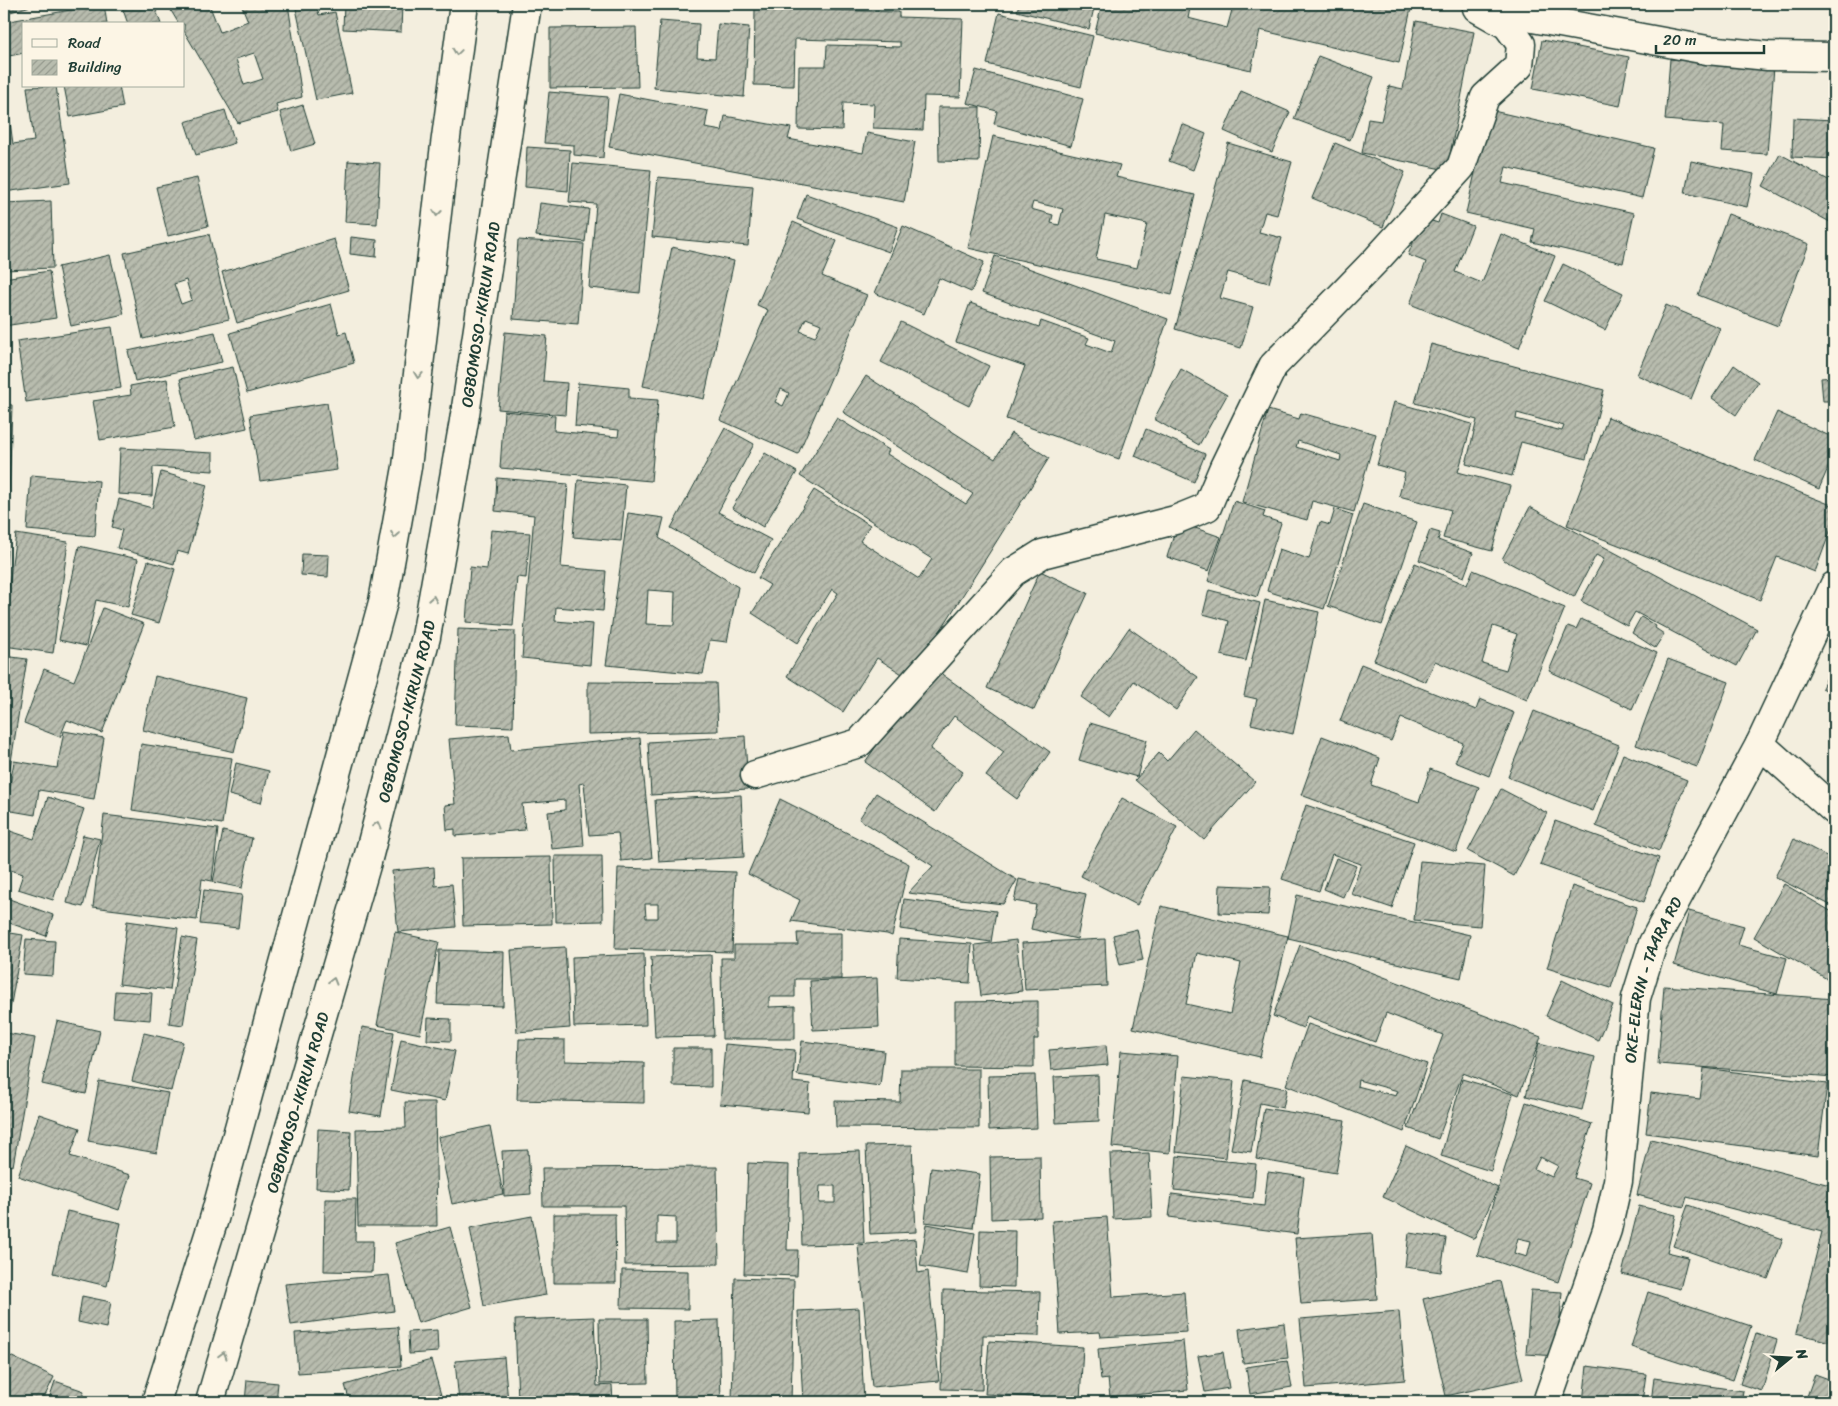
<svg xmlns="http://www.w3.org/2000/svg" width="1838" height="1406" font-family="Sriracha,sans-serif">
	<defs>
		<pattern id="building-hatch" width="6" height="6" patternUnits="userSpaceOnUse" patternTransform="scale(1.25)"><rect width="6" height="6" fill="#b8bcae"/><path d="M-1 1l2-2M0 6l6-6M5 7l2-2" fill="none" stroke="#959a8e"/></pattern>
	</defs>
	<rect width="100%" height="100%" fill="#f3eede"/>
	<filter id="ink" filterUnits="userSpaceOnUse"><feTurbulence type="fractalNoise" baseFrequency=".02" numOctaves="2"/><feDisplacementMap in="SourceGraphic" scale="10" xChannelSelector="R" yChannelSelector="G"/><feConvolveMatrix kernelMatrix="1 2 1 2 8 2 1 2 1" color-interpolation-filters="sRGB"/></filter>
	<g filter="url(#ink)">
		<path fill="url(#building-hatch)" stroke="#1f3d34" fill-rule="evenodd" d="M4 4H37L4 14Z
			M104 4 107 24H24V53L4 57V22Z
			M121 4H154L161 24H128Z
			M167 4H209L220 32 248 21 241 4H288L302 97 276 104 278 112 238 123 184 31V24H179ZM254 53 263 79 244 85 236 59Z
			M295 4H328V5L317 7 319 15 335 12 352 93 316 100Z
			M344 4H402L401 32 343 29Z
			M568 4H622V7L568 10Z
			M1019 4H1095L1089 29 1017 11Z
			M1102 4H1191L1188 18 1227 28 1232 10 1214 6V4H1412L1399 63 1260 30 1251 70 1095 33Z
			M755 8 899 12V17L963 19 960 97 924 96 923 130 873 128 874 104 843 103 842 130 798 129 799 66H826L827 45 900 47V42L795 39 794 86 754 85Z
			M999 13 1093 36 1081 87 987 64Z
			M660 21 699 24 697 57 715 58 718 24 749 27 744 97 654 88Z
			M1416 21 1474 32 1447 170 1362 153 1368 119 1381 121 1389 86 1403 89Z
			M636 27 638 87 550 88V28Z
			M1542 40 1629 57 1620 106 1533 89Z
			M1318 56 1374 77 1350 140 1294 119Z
			M1670 59 1774 67 1767 154 1722 151 1724 125 1665 120Z
			M976 70 1083 99 1071 146 994 124 997 111 967 103Z
			M4 78 13 144 34 141 27 87 56 86 70 183 4 192Z
			M64 86H119L123 107 70 117Z
			M1241 91 1290 112 1272 152 1224 131Z
			M549 92 608 97 603 158 574 155V145L544 143Z
			M619 94 708 111 705 128 722 131 725 116 791 128 788 139 863 153 867 133 915 142 904 202 609 147Z
			M303 105 315 144 291 151 280 112Z
			M938 107H980L979 162 939 161Z
			M225 110 235 143 196 155 185 122Z
			M1489 110 1654 148 1642 198 1506 167 1502 183 1634 213 1623 263 1532 242 1535 229 1466 213Z
			M1793 118 1834 120V159L1792 157Z
			M1182 124 1206 134 1193 170 1169 161Z
			M993 136 1120 165 1116 177 1195 195 1172 295 968 248ZM1033 202 1063 209 1059 225 1051 223 1053 215 1031 209ZM1105 215 1147 224 1137 268 1096 259Z
			M1228 143 1292 162 1277 215 1265 212 1259 232 1282 238 1269 283 1228 272 1220 298 1253 307 1241 348 1175 329Z
			M1335 143 1405 172 1383 227 1312 198Z
			M527 147 570 150 568 191 525 187Z
			M1780 154 1834 183V214L1830 222 1763 186Z
			M348 161 380 163 377 224 345 222Z
			M1691 161 1754 174 1747 207 1685 193Z
			M573 163 651 170 640 293 589 288 596 204 569 202Z
			M658 177 753 186 748 246 652 237Z
			M197 178 208 226 168 236 156 187Z
			M806 194 898 227 889 252 797 219Z
			M51 201 53 268 4 270V203Z
			M540 203 589 209 585 242 536 236Z
			M1441 214 1473 226 1455 272 1482 283 1501 234 1555 256 1519 348 1410 304 1426 262 1408 255 1423 218 1438 223Z
			M1728 214 1809 244 1778 326 1698 295Z
			M793 222 837 241 822 276 867 295 798 454 720 420 768 310 757 305ZM806 318 821 324 815 337 800 331ZM781 389 789 393 783 406 775 402Z
			M903 226 984 262 971 292 939 278 924 314 875 293Z
			M209 234 229 319 143 339 124 253ZM186 280 192 300 181 304 174 284Z
			M351 237 377 240 376 257 350 254Z
			M334 239 349 290 237 323 222 272Z
			M518 240 584 244 578 324 513 319Z
			M672 247 734 261 704 399 643 386Z
			M110 255 124 314 71 326 58 267Z
			M995 256 1168 319 1119 459 1006 419 1025 366 956 342 970 303 1039 327 1041 321 1089 338 1086 344 1111 353 1115 341 982 293Z
			M1563 264 1623 293 1605 330 1545 301Z
			M49 271 56 318 4 326V278Z
			M331 304 339 334 346 332 354 363 247 393 230 333Z
			M1666 305 1720 328 1691 399 1637 375Z
			M901 322 989 366 969 406 881 362Z
			M112 327 121 388 26 402 17 341Z
			M215 332 222 362 135 381 128 351Z
			M505 332 547 336 543 381 567 383 565 415 498 409Z
			M1431 344 1604 390 1586 459 1521 442 1512 476 1466 464 1477 420 1415 403ZM1517 413 1564 426 1562 431 1516 419Z
			M1734 365 1758 382 1736 415 1712 398Z
			M233 367 247 428 194 440 180 379Z
			M1181 369 1227 395 1199 445 1154 419Z
			M866 376 995 459 1011 433 1049 458 910 679 877 658 843 712 787 676 838 593 832 589 798 643 752 613 770 585 758 578 814 490 870 525 860 541 919 579 932 559 800 476 837 418 889 450 887 454 966 504 973 494 843 412Z
			M1834 377V401H1823L1821 378Z
			M167 379 175 427 100 440 93 401 131 395 130 386Z
			M578 383 629 388V398L658 400 651 481 500 468 504 411 555 416 554 431 618 437 619 430 575 426Z
			M1394 402 1472 424 1458 472 1510 486 1492 551 1443 538 1451 510 1399 496 1405 473 1377 465Z
			M327 403 337 470 260 481 250 415Z
			M4 404 12 405 9 495H4Z
			M1268 410 1299 419 1301 413 1376 434 1354 512 1312 501 1307 520 1242 502ZM1298 441 1341 455 1340 461 1296 447Z
			M1777 412 1834 438V454L1819 489 1755 460Z
			M1608 417 1834 506V521L1815 572 1777 557 1760 600 1567 525Z
			M725 428 754 444 718 512 771 540 754 573 671 528Z
			M1146 429 1205 454 1194 482 1135 456Z
			M120 448 213 453V471L153 467 152 496 118 494Z
			M765 453 797 472 763 527 732 508Z
			M161 472 207 485 188 554 177 551 174 564 117 548 122 530 112 527 119 499 152 508Z
			M31 475 99 481 95 536 27 530Z
			M497 478 568 484 561 567 606 571 603 611 556 607 555 621 593 624 590 665 522 658 534 515 495 511Z
			M578 480 626 485 621 541 573 537Z
			M1234 501 1265 511 1263 517 1281 523 1257 597 1208 581Z
			M1363 504 1417 522 1382 625 1328 606Z
			M1530 507 1757 629 1737 666 1635 612 1627 626 1581 601 1604 559 1596 555 1574 597 1502 559Z
			M1335 509 1353 515 1324 609 1267 591 1279 549 1309 559 1320 522 1330 525Z
			M4 510 9 511 6 569H4Z
			M628 513 664 518 659 538 738 587 727 642 710 640 703 674 606 665ZM648 590 675 592 674 625 646 624Z
			M1178 522 1221 537 1209 571 1167 557Z
			M491 530 530 533 526 578 517 577 513 626 466 622 470 567 487 569Z
			M1430 530 1440 533 1438 540 1473 553 1464 577 1419 560Z
			M16 534 68 542 53 653 4 646V622Z
			M79 546 138 559 128 607 96 600 86 646 59 640Z
			M302 554 329 555 328 577 301 575Z
			M148 561 175 569 159 623 131 615Z
			M1415 563 1467 585 1473 570 1565 608 1527 700 1435 661 1426 682 1374 660ZM1493 626 1517 634 1506 670 1482 663Z
			M1040 571 1088 593 1034 710 987 688Z
			M1209 590 1260 603 1246 661 1221 655 1229 621 1203 614Z
			M1265 600 1319 612 1293 734 1251 724 1257 699 1244 696Z
			M103 608 144 624 102 733 67 720 60 737 24 723 44 669 74 681Z
			M1641 617 1656 626 1655 628 1664 634 1655 648 1632 633Z
			M1581 619 1657 653 1632 709 1549 671 1568 626 1576 629Z
			M1129 628 1198 677 1176 710 1134 681 1109 717 1081 697Z
			M458 629 515 631 513 727 455 725Z
			M4 656 27 659 4 807Z
			M1668 659 1729 682 1697 767 1636 745Z
			M1834 662V694L1822 688Z
			M1361 664 1476 710 1480 699 1514 713 1489 776 1455 762 1463 743 1401 718 1391 741 1340 721Z
			M932 667 1050 752 1017 799 986 776 1004 752 954 716 930 749 963 772 935 812 865 762Z
			M155 676 247 698 234 752 143 730Z
			M588 682 716 683 718 731 588 734Z
			M1534 711 1619 745 1593 811 1508 777Z
			M1090 723 1147 740 1137 777 1079 760Z
			M1194 729 1255 782 1204 840 1135 780 1159 753 1167 761Z
			M64 731 104 738 94 799 39 790 35 815 6 810 14 761 57 768Z
			M509 734 511 750 640 738 652 858 621 861 618 833 589 835 584 783 579 784 584 846 552 849 548 812 565 810V800L522 804 525 830 455 836V829L447 830 445 805 455 804 449 739Z
			M745 736 748 789 651 795 648 742Z
			M1322 736 1380 758 1371 785 1419 802 1430 769 1479 787 1456 852 1301 795Z
			M141 744 232 758 222 824 132 810Z
			M1623 754 1687 780 1659 851 1596 826Z
			M236 763 269 771 261 803 229 795Z
			M1501 789 1547 813 1514 876 1468 851Z
			M876 793 1017 880 1003 904 908 893 933 866 859 819Z
			M741 795 744 857 659 862 655 800Z
			M48 797 84 809 53 900 18 889 23 874 4 868V829L34 839Z
			M1122 798 1177 827 1137 905 1081 876Z
			M780 799 909 864 892 936 887 934 791 921 800 900 748 874Z
			M1306 805 1414 842 1392 908 1351 894 1361 864 1332 854 1319 891 1282 879Z
			M104 815 218 829 212 881 202 879 197 920 93 907Z
			M1555 821 1659 858 1644 902 1540 865Z
			M223 831 252 838 242 888 213 882Z
			M83 835 100 839 83 907 67 903Z
			M1794 839 1834 860V907L1775 877Z
			M555 856H602L603 921 556 922Z
			M551 857 552 924 463 926 461 858Z
			M1336 858 1356 866 1343 897 1324 889Z
			M1420 861 1485 866 1480 926 1414 920Z
			M434 867 435 886 452 884 456 927 398 932 392 871Z
			M618 868 735 872 732 952 615 949ZM645 904H658V918H646Z
			M1019 879 1086 894 1077 939 1031 929 1036 905 1014 901Z
			M1784 884 1834 913V983L1754 937Z
			M1220 885 1270 887 1268 915 1219 913Z
			M1572 886 1637 907 1611 988 1547 968Z
			M204 890 242 895 238 928 200 924Z
			M1297 895 1470 935 1461 978 1288 938Z
			M4 897 53 915 46 936 4 921Z
			M904 899 996 911 991 942 900 929Z
			M1161 906 1288 936 1260 1057 1133 1028ZM1197 953 1241 963 1230 1014 1186 1004Z
			M1689 911 1744 926 1738 945 1787 958 1777 994 1674 965Z
			M127 921 178 928 170 990 119 984Z
			M1137 929 1143 960 1120 965 1113 935Z
			M4 932 23 935 6 1033 35 1038 13 1166 4 1164Z
			M395 932 439 942 420 1034 377 1025Z
			M797 933H841V979H795V997H769V1007L795 1006V1039H722L721 958H734V945H798Z
			M182 937 197 940 183 1025 169 1023Z
			M26 939 55 941 53 976 23 974Z
			M899 939 972 944 970 983 897 978Z
			M1105 939 1107 986 1025 990 1022 943Z
			M1016 940 1022 991 981 996 975 945Z
			M1300 945 1541 1037 1519 1095 1463 1073 1438 1139 1408 1128 1443 1035 1386 1013 1375 1042 1307 1016 1303 1028 1273 1016Z
			M565 947 570 1028 517 1032 511 950Z
			M439 950 504 952 503 1006 437 1004Z
			M644 954 646 1025 574 1027 572 957Z
			M711 955 714 1036 655 1037 651 957Z
			M877 978 879 1027 813 1030 810 981Z
			M1562 980 1613 1005 1598 1040 1546 1016Z
			M1664 986 1834 999V1077L1658 1064Z
			M115 991 152 993 150 1020 113 1017Z
			M1038 1001V1039H1034V1067L955 1066V1002Z
			M428 1018 451 1019V1041L427 1040Z
			M57 1021 100 1031 86 1094 42 1084Z
			M1308 1024 1427 1064 1404 1132 1286 1085ZM1358 1080 1398 1091 1396 1096 1357 1086Z
			M362 1027 394 1032 381 1116 349 1111Z
			M144 1033 183 1042 171 1091 132 1081Z
			M401 1039 455 1051 445 1101 391 1090Z
			M519 1039 565 1040V1061L644 1063V1103L517 1100Z
			M802 1041 884 1051 880 1086 797 1075Z
			M1539 1043 1595 1057 1582 1110 1526 1096Z
			M725 1044 795 1050 793 1082 810 1084 808 1112 720 1104Z
			M1106 1045 1108 1065 1051 1070 1049 1050Z
			M673 1048H711V1087L673 1086Z
			M1121 1051 1178 1056 1170 1153 1112 1147Z
			M1704 1068 1827 1084 1818 1156 1646 1133 1651 1093 1700 1099Z
			M901 1069H979V1128L836 1127 835 1101 900 1102Z
			M1035 1075 1037 1128 989 1130 988 1076Z
			M1098 1075 1099 1121 1056 1123 1054 1077Z
			M1184 1076 1234 1081 1226 1158 1176 1152Z
			M1462 1079 1513 1094 1491 1171 1441 1156Z
			M1245 1080 1287 1089 1283 1108 1260 1103 1251 1152 1231 1149Z
			M99 1081 168 1093 157 1153 88 1141Z
			M405 1102H435L437 1226H358L356 1129 406 1128Z
			M1526 1102 1592 1124 1574 1178 1590 1183 1558 1282 1477 1255ZM1540 1157 1558 1166 1552 1177 1534 1169ZM1518 1238 1531 1241 1527 1257 1514 1253Z
			M1264 1108 1345 1121 1336 1173 1256 1159Z
			M39 1114 80 1128 70 1156 130 1175 119 1210 18 1176Z
			M490 1126 503 1194 452 1204 438 1137Z
			M318 1129 351 1131 349 1190 316 1188Z
			M1651 1139 1834 1186V1343L1796 1333 1822 1232 1687 1197 1684 1207 1637 1195Z
			M912 1145 916 1232 870 1234 866 1146Z
			M1406 1146 1498 1188 1474 1239 1383 1197Z
			M528 1150 531 1194 504 1196 502 1151Z
			M860 1151 864 1243 802 1245 799 1153ZM820 1186H835V1203H819Z
			M1149 1153 1152 1217 1113 1219 1110 1154Z
			M1040 1156 1041 1217 991 1219 990 1157Z
			M1177 1156 1256 1164 1253 1198 1174 1190Z
			M748 1163 789 1165 787 1250H798L797 1276 744 1274Z
			M717 1167 719 1264 625 1265 624 1206H543L542 1168ZM657 1216 676 1217V1243H657Z
			M931 1168 980 1174 973 1228 925 1222Z
			M1268 1172 1304 1177 1297 1234 1169 1217 1172 1194 1264 1206Z
			M325 1199H356L355 1241H373L372 1272 324 1271Z
			M1688 1205 1783 1239 1768 1279 1673 1246Z
			M1639 1206 1676 1215 1667 1252 1688 1257 1680 1289 1622 1274Z
			M67 1211 121 1223 107 1286 53 1273Z
			M554 1214H615L616 1283H554Z
			M532 1216 546 1295 484 1306 470 1228Z
			M1107 1217 1113 1297 1184 1292 1187 1332 1101 1337 1100 1332 1060 1334 1052 1221Z
			M927 1224 975 1233 968 1274 920 1266Z
			M450 1227 472 1307 418 1323 395 1243Z
			M980 1230 1015 1231 1014 1287 979 1286Z
			M1372 1233 1377 1299 1301 1304 1295 1238Z
			M1409 1233 1446 1238 1441 1272 1405 1267Z
			M915 1239 918 1273 928 1271 939 1381 872 1387 858 1245Z
			M622 1270 688 1271V1309L621 1308Z
			M389 1275 394 1311 291 1325 285 1284Z
			M735 1278 794 1280 791 1402 732 1401Z
			M1500 1281 1523 1379 1446 1396 1423 1299Z
			M943 1290 1040 1292 1039 1336 983 1335 982 1390 941 1389Z
			M1531 1290 1562 1292 1557 1356 1526 1354Z
			M1648 1292 1751 1326 1733 1380 1631 1347Z
			M82 1296 111 1302 106 1328 78 1322Z
			M859 1308 864 1402H803L798 1311Z
			M1399 1311 1405 1380 1306 1388 1300 1319Z
			M594 1317 597 1386 612 1385 613 1402H518L515 1320Z
			M599 1319H647L648 1383 600 1384Z
			M719 1320 721 1402H675L674 1321Z
			M1284 1323 1288 1358 1243 1363 1239 1329Z
			M398 1327 401 1366 298 1373 295 1333Z
			M437 1330 438 1352 409 1354 408 1332Z
			M1756 1333 1777 1340 1762 1391 1740 1384Z
			M989 1341 1083 1347 1080 1400 985 1394Z
			M1183 1341 1188 1390 1110 1397 1108 1379 1101 1380 1098 1349Z
			M1223 1352 1229 1388 1205 1392 1198 1356Z
			M4 1353 54 1377 42 1402H17L4 1396Z
			M504 1357 508 1402H459L455 1361Z
			M431 1360 443 1402H390L388 1397 380 1399 381 1402H350L345 1385Z
			M1287 1361 1292 1387 1250 1394 1246 1367Z
			M1587 1366 1646 1374 1642 1402H1583Z
			M1815 1374 1834 1381V1402H1805Z
			M1654 1378 1743 1391 1741 1402H1651Z
			M247 1380 278 1383 276 1402H245Z
			M55 1381 84 1391 81 1402H48Z"/>
		<g fill="none" stroke-linecap="round" stroke-linejoin="round">
			<defs>
				<g id="minor">
					<path d="M1490 10 1707 50 1768 56 1834 57"/>
					<path d="M1760 744 1834 810"/>
					<path d="M755 775 859 743 1013 572 1042 554 1175 520 1207 507 1224 467 1273 366 1377 259 1461 167 1485 97 1519 66 1521 44 1507 25 1477 8 1478 4"/>
					<path id="s1" d="M1547 1402 1607 1230 1618 1181 1636 998 1653 943 1760 744 1834 586"/>
				</g>
				<g id="major">
					<path d="M156 1402 214 1219 383 602 407 467 445 145 464 4"/>
					<path id="s2" d="M210 1402 367 862 426 637 464 421 527 4"/>
				</g>
			</defs>
			<use href="#minor" stroke="#1f3d34" stroke-width="31"/>
			<use href="#major" stroke="#1f3d34" stroke-width="31"/>
			<use href="#minor" stroke="#fcf5e5" stroke-width="28"/>
			<use href="#major" stroke="#fcf5e5" stroke-width="28"/>
		</g>
		<defs><path id="oneway-chevron" d="M-2-3.5L2.5 0L-2 3.5" fill="none" stroke-width="1.6" stroke-linecap="round" stroke-linejoin="round" transform="scale(1.25)"/></defs>
		<g stroke="#8e998c">
			<use href="#oneway-chevron" transform="translate(457 52) rotate(98)"/>
			<use href="#oneway-chevron" transform="translate(437 213) rotate(97)"/>
			<use href="#oneway-chevron" transform="translate(418 375) rotate(97)"/>
			<use href="#oneway-chevron" transform="translate(395 535) rotate(100)"/>
			<use href="#oneway-chevron" transform="translate(433 599) rotate(-80)"/>
			<use href="#oneway-chevron" transform="translate(377 825) rotate(-75)"/>
			<use href="#oneway-chevron" transform="translate(333 981) rotate(-74)"/>
			<use href="#oneway-chevron" transform="translate(223 1355) rotate(-74)"/>
		</g>
	</g>
	<g text-anchor="middle" dominant-baseline="central" stroke-width="5" stroke-linejoin="round" paint-order="stroke">
		<g font-size="16" fill="#1f3d34" stroke="#fcf5e5">
			<text stroke="none"><textPath href="#s2" startOffset="1122">OGBOMOSO-IKIRUN ROAD</textPath></text>
			<text stroke="none"><textPath href="#s2" startOffset="718">OGBOMOSO-IKIRUN ROAD</textPath></text>
			<text stroke="none"><textPath href="#s1" startOffset="438">OKE-ELERIN - TAARA RD</textPath></text>
			<text stroke="none"><textPath href="#s2" startOffset="312">OGBOMOSO-IKIRUN ROAD</textPath></text>
		</g>
	</g>
	<rect width="1838" height="1406" fill="none" stroke="#fcf5e5" stroke-width="20"/>
	<rect x="10" y="10" width="1818" height="1386" fill="none" stroke="#1f3d34" stroke-width="2" filter="url(#ink)"/>
	<rect x="22" y="22" width="162" height="65" fill="#fcf5e5" stroke="#a4ab9e"/>
	<rect x="32" y="39" width="25" height="8" fill="#fcf5e5" stroke="#a4ab9e"/>
	<text x="68" y="48" font-size="15" fill="#1f3d34">Road</text>
	<rect x="32" y="60" width="25" height="15" fill="url(#building-hatch)" stroke="#a4ab9e"/>
	<text x="68" y="72" font-size="15" fill="#1f3d34">Building</text>
	<g transform="translate(1790 1358) rotate(72)" stroke="#fcf5e5" stroke-width="4" paint-order="stroke">
	<path d="M0-4L9 19L0 12L-9 19Z" fill="#1f3d34"/>
	<text y="-8" font-size="14" font-weight="bold" text-anchor="middle" fill="#1f3d34">N</text>
	</g>
	<path d="M1656 45v8h108v-8" fill="none" stroke="#1f3d34" stroke-width="2.5"/>
	<text x="1663" y="45" font-size="15" fill="#1f3d34" stroke="#fcf5e5" stroke-width="4" paint-order="stroke">20 m</text>
</svg>
